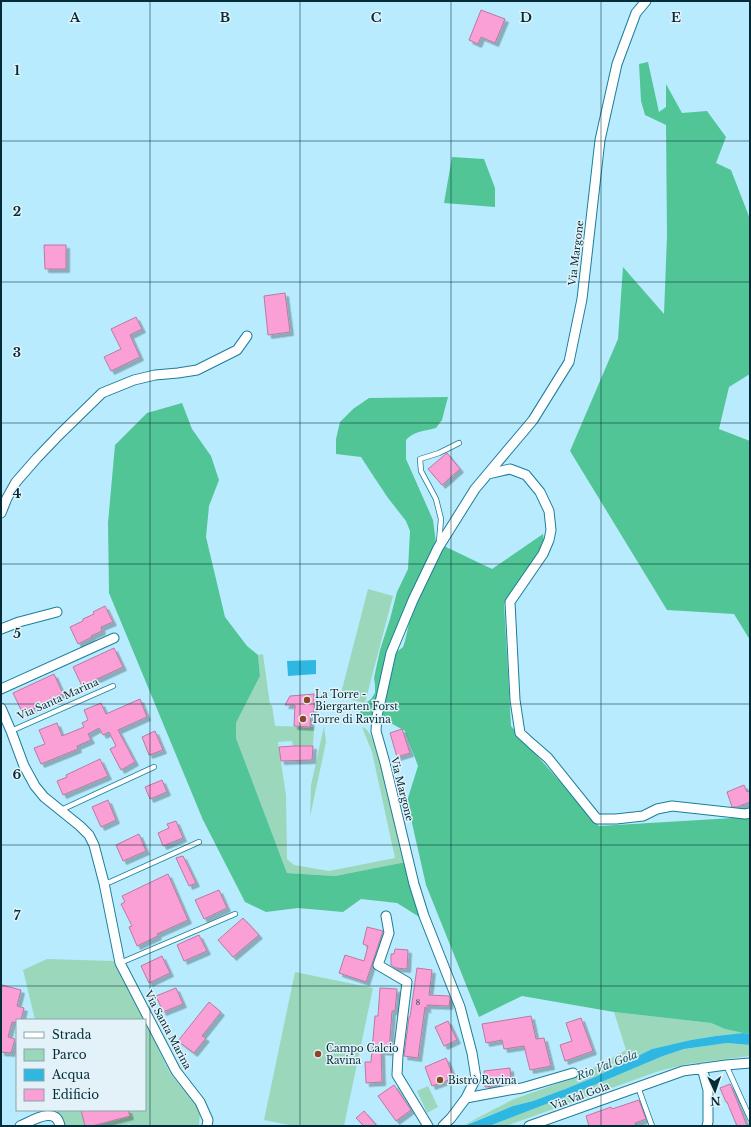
<svg xmlns="http://www.w3.org/2000/svg" width="751" height="1127" font-family="'Libre Baskerville',serif">
	<defs>
		<filter id="shadow"><feDropShadow dx="3.5" dy="3.5" stdDeviation="0" flood-color="#0004"/></filter>
	</defs>
	<rect width="100%" height="100%" fill="#b9ebfe"/>
	<path fill="#9bd8bb" d="M368 589 393 596 365 703 340 697Z
		M263 654 270 705H272L275 726 314 727 313 746H293L292 741 278 742 286 795 287 859 294 865 329 871 395 858 372 752 362 727 366 729 370 734 377 750 388 791 406 862 335 876 287 873 236 738V723L260 676 258 655Z
		M324 726 326 742 310 817 311 785Z
		M47 959 114 961 144 1020H35L23 970Z
		M295 972 373 988 344 1126H294L264 1120Z
		M614 1012 711 1023 725 1029 743 1033 716 1036 691 1040 652 1049 595 1077 565 1089 533 1101 513 1106 462 1126 514 1099 579 1076 626 1050Z
		M145 1022 170 1073 193 1100 200 1112 199 1126H131L130 1124 122 1126H61L57 1110H145Z
		M727 1043 750 1045V1056L688 1064 659 1071 506 1126H489L580 1091 663 1056 684 1049Z
		M428 1086 438 1107 427 1113 417 1091Z"/>
	<path fill="#52c596" d="M648 62 659 112 666 107V84L682 113 707 111 726 137 716 163 731 170 750 219V374L729 387 719 429 750 441V640L734 614 667 610 570 451 618 339 623 267 664 314 667 236 666 125 645 115 641 101 639 64Z
		M452 157 484 159 495 188V207L444 203Z
		M448 397 442 420 436 428C425 431 414 431 406 440V459L433 520 436 543 402 614 372 719C367 722 363 721 359 716L361 707 371 699 375 693V685L374 678 380 650 390 619 397 592 408 569 410 531 406 521 388 498 374 477 361 457 336 454V439L340 422 353 409 369 398Z
		M182 403 192 429 211 456 219 480 209 506 206 537 225 617 247 646 258 655 260 676 236 723V738L287 873 335 876 406 862 421 918 397 903 361 899 343 912 298 908 266 912 245 902 203 820 109 593 108 523 115 445 147 413Z
		M543 534 544 541 540 553 504 604 511 726 599 826 750 817V1034L743 1033 725 1029 711 1023 614 1012 522 996 479 1017 426 885 407 801 418 766 405 731 380 717 394 654 403 647 405 641 412 610 444 546 492 569Z"/>
	<path fill="#2eb8e1" d="M316 660V674L288 676 287 661Z
		M743 1033 750 1034V1045L727 1043 684 1049 663 1056 580 1091 489 1126H464L513 1106 533 1101 565 1089 595 1077 652 1049 691 1040 716 1036Z"/>
	<path fill="#fba0d7" stroke="#ba79a0" filter="url(#shadow)" d="M481 10 505 19 495 43 481 37 478 44 469 40Z
		M44 245H66V269H45Z
		M285 293 290 332 268 335 264 296Z
		M136 317 142 329 130 335 140 357 111 371 104 357 121 349 111 329Z
		M447 453 460 469 442 485 428 469Z
		M105 606 113 622 101 627 102 631 91 636 92 637 78 644 70 627 83 621V619L94 614 93 612Z
		M114 648 123 667 82 686 73 667Z
		M54 674 63 694 23 714 13 693Z
		M314 694V712H311L310 727 294 726 295 705H285L290 696Z
		M140 699 147 717 118 730 135 762 121 770 110 749 116 746 109 732 103 735 99 728 88 734 91 740 77 746 78 749 41 764 34 748 45 744 39 730 57 723 62 736 84 727 82 723 88 720 84 710 101 703 106 714Z
		M402 729 410 753 397 757 390 733Z
		M155 731 163 750 149 755 142 737Z
		M293 746H313L312 760 281 761 279 747Z
		M100 759 108 776 63 795 57 781 67 777 66 775Z
		M162 780 167 792 150 799 145 787Z
		M744 785 747 792 750 791V802L737 807H732L727 792Z
		M108 800 116 820 101 827 92 807Z
		M176 821 183 838 163 846 158 833 169 828 167 824Z
		M139 834 146 851 123 861 116 845Z
		M183 856 196 883 189 886 176 858Z
		M168 874 188 920 157 934 158 936 137 946 129 927 132 926 121 904 125 902 122 896Z
		M219 890 227 908 204 919 195 900Z
		M243 918 259 935 233 957 218 940Z
		M367 927 383 931 366 982 339 973 345 955 364 961 368 946 363 944Z
		M199 935 207 951 184 961 177 945Z
		M395 949 408 950 407 969 396 968 391 965V954H394Z
		M162 956 170 973 149 983 141 966Z
		M417 968 432 970 429 995 449 996 450 998 449 1006 427 1005V1010L425 1007 418 1058 404 1056 409 1017H410Z
		M2 985 21 990 17 1006 24 1008 21 1020H17V1023L12 1022 8 1037 15 1039 11 1053 1 1052V990Z
		M176 988 183 1004 163 1012 156 996Z
		M380 988 397 989 395 1011H392L389 1052 381 1051 382 1082 366 1083 365 1062H371L375 1016H378Z
		M209 1002 221 1012 202 1036 206 1038 194 1053 178 1041Z
		M531 1016 536 1039 544 1038 551 1066 530 1070 524 1046 504 1049 502 1040 486 1043 482 1024Z
		M581 1018 593 1051 565 1061 560 1045 572 1041 566 1023Z
		M448 1021 457 1040 444 1046 435 1027Z
		M446 1058 454 1078 432 1086 425 1067Z
		M510 1068 511 1081 508 1082V1084L485 1087 484 1071Z
		M730 1084 736 1098 747 1126H737L727 1102H726L720 1088Z
		M394 1085 411 1110 396 1121 378 1096Z
		M639 1100 646 1119 635 1123 636 1126H589L586 1116 611 1107 612 1109Z
		M81 1110H128L130 1116 92 1126H85Z
		M364 1111 377 1126H364L356 1118Z"/>
	<g fill="none" stroke-linecap="round" stroke-linejoin="round">
		<defs>
			<path id="service" d="M439 542 441 519 436 499 421 471 420 459 439 453 459 443
				M11 731 113 686
				M61 810 154 767
				M104 883 110 882 199 842
				M120 963 235 914
				M726 1065 750 1118
				M638 1087 652 1126"/>
			<path id="minor" d="M488 474 510 469 526 475 540 492 549 511 551 530 549 540 543 554 510 602 515 700 520 733 532 744 548 758 597 819H616L643 816 657 809 672 806 745 814 750 813
				M1 513 7 498 16 482 37 458 59 435 102 393 134 380 155 375 178 373 197 370 237 350 247 336
				M1 629 19 622 57 612
				M1 689 114 638
				M1 708 11 731 24 766 35 786 44 797 80 826 89 835 94 845 104 883 120 963 176 1071 200 1102 208 1120 207 1126
				M386 916 389 933 378 965 407 982 398 1055 397 1075 428 1126
				M702 1068 708 1090V1122L707 1126
				M466 1098 509 1090 522 1088 573 1073
				M20 1126C32 1121 56 1105 60 1126
				M443 1126 451 1118 466 1098 476 1078 472 1053 460 1007 424 916 414 884 385 763 376 731 377 716 391 653 413 600 438 548 475 489 533 420 569 362 582 299 600 140 617 64 636 13 646 1
				M529 1126 683 1071 726 1065 750 1063"/>
		</defs>
		<use href="#service" stroke="#1b7d9a" stroke-width="6"/>
		<use href="#minor" stroke="#1b7d9a" stroke-width="11"/>
		<use href="#service" stroke="#fff" stroke-width="4.5"/>
		<use href="#minor" stroke="#fff" stroke-width="9"/>
	</g>
	<path fill="none" stroke="#042c38" stroke-width="1" stroke-opacity="0.55" d="M150 1V1126M300 1V1126M451 1V1126M601 1V1126M1 141H750M1 282H750M1 423H750M1 564H750M1 704H750M1 845H750M1 986H750"/>
	<g fill="#8d4525" stroke="#e2f2f8" stroke-width="1.5">
		<circle cx="307" cy="700" r="4"/>
		<circle cx="303" cy="719" r="4"/>
		<circle cx="318" cy="1054" r="4"/>
		<circle cx="440" cy="1080" r="4"/>
	</g>
	<g text-anchor="middle" dominant-baseline="central" stroke-width="3" stroke-linejoin="round" paint-order="stroke">
		<g font-size="8" fill="#424960">
			<text x="418" y="1002">8</text>
		</g>
		<g font-size="10" fill="#042c38" stroke="#e2f2f8">
			<text transform="translate(576 253) rotate(-83)">Via Margone</text>
			<text transform="translate(58 699) rotate(-24)">Via Santa Marina</text>
			<text transform="translate(402 789) rotate(76)">Via Margone</text>
			<text transform="translate(168 1030) rotate(62)">Via Santa Marina</text>
			<text transform="translate(580 1096) rotate(-20)">Via Val Gola</text>
		</g>
		<g font-size="10" fill="#042c38" stroke="#e2f2f8" text-anchor="start">
			<text x="315" y="694">La Torre -<tspan x="315" dy="12">Biergarten Forst</tspan></text>
			<text x="311" y="719">Torre di Ravina</text>
			<text x="326" y="1048">Campo Calcio<tspan x="326" dy="12">Ravina</tspan></text>
			<text x="448" y="1080">Bistrò Ravina</text>
		</g>
		<g font-size="11" font-style="italic" fill="#1e5365" stroke="#e2f2f8">
			<text transform="translate(607 1065) rotate(-21)">Rio Val Gola</text>
		</g>
	</g>
	<g font-size="13" text-anchor="middle" font-weight="bold" fill="#042c38" stroke="#e2f2f8" stroke-width="3" stroke-linejoin="round" paint-order="stroke">
		<text x="75" y="22">A</text>
		<text x="225" y="22">B</text>
		<text x="376" y="22">C</text>
		<text x="526" y="22">D</text>
		<text x="676" y="22">E</text>
		<text x="17" y="75">1</text>
		<text x="17" y="216">2</text>
		<text x="17" y="357">3</text>
		<text x="17" y="498">4</text>
		<text x="17" y="638">5</text>
		<text x="17" y="779">6</text>
		<text x="17" y="920">7</text>
	</g>
	<rect width="751" height="1127" fill="none" stroke="#042c38" stroke-width="4"/>
	<rect x="16" y="1019" width="130" height="92" fill="#e2f2f8" stroke="#89a3ab"/>
	<rect x="24" y="1032" width="20" height="6" fill="#ffffff" stroke="#89a3ab"/>
	<text x="52" y="1039" font-size="12" fill="#042c38">Strada</text>
	<rect x="24" y="1049" width="20" height="12" fill="#9bd8bb" stroke="#89a3ab"/>
	<text x="52" y="1059" font-size="12" fill="#042c38">Parco</text>
	<rect x="24" y="1069" width="20" height="12" fill="#2eb8e1" stroke="#89a3ab"/>
	<text x="52" y="1079" font-size="12" fill="#042c38">Acqua</text>
	<rect x="24" y="1089" width="20" height="12" fill="#fba0d7" stroke="#89a3ab"/>
	<text x="52" y="1099" font-size="12" fill="#042c38">Edificio</text>
	<g transform="translate(715 1091) rotate(177)" stroke="#e2f2f8" stroke-width="3" paint-order="stroke">
	<path d="M0-3L7 15L0 10L-7 15Z" fill="#042c38"/>
	<text y="-6" font-size="11" font-weight="bold" text-anchor="middle" fill="#042c38">N</text>
	</g>
</svg>
